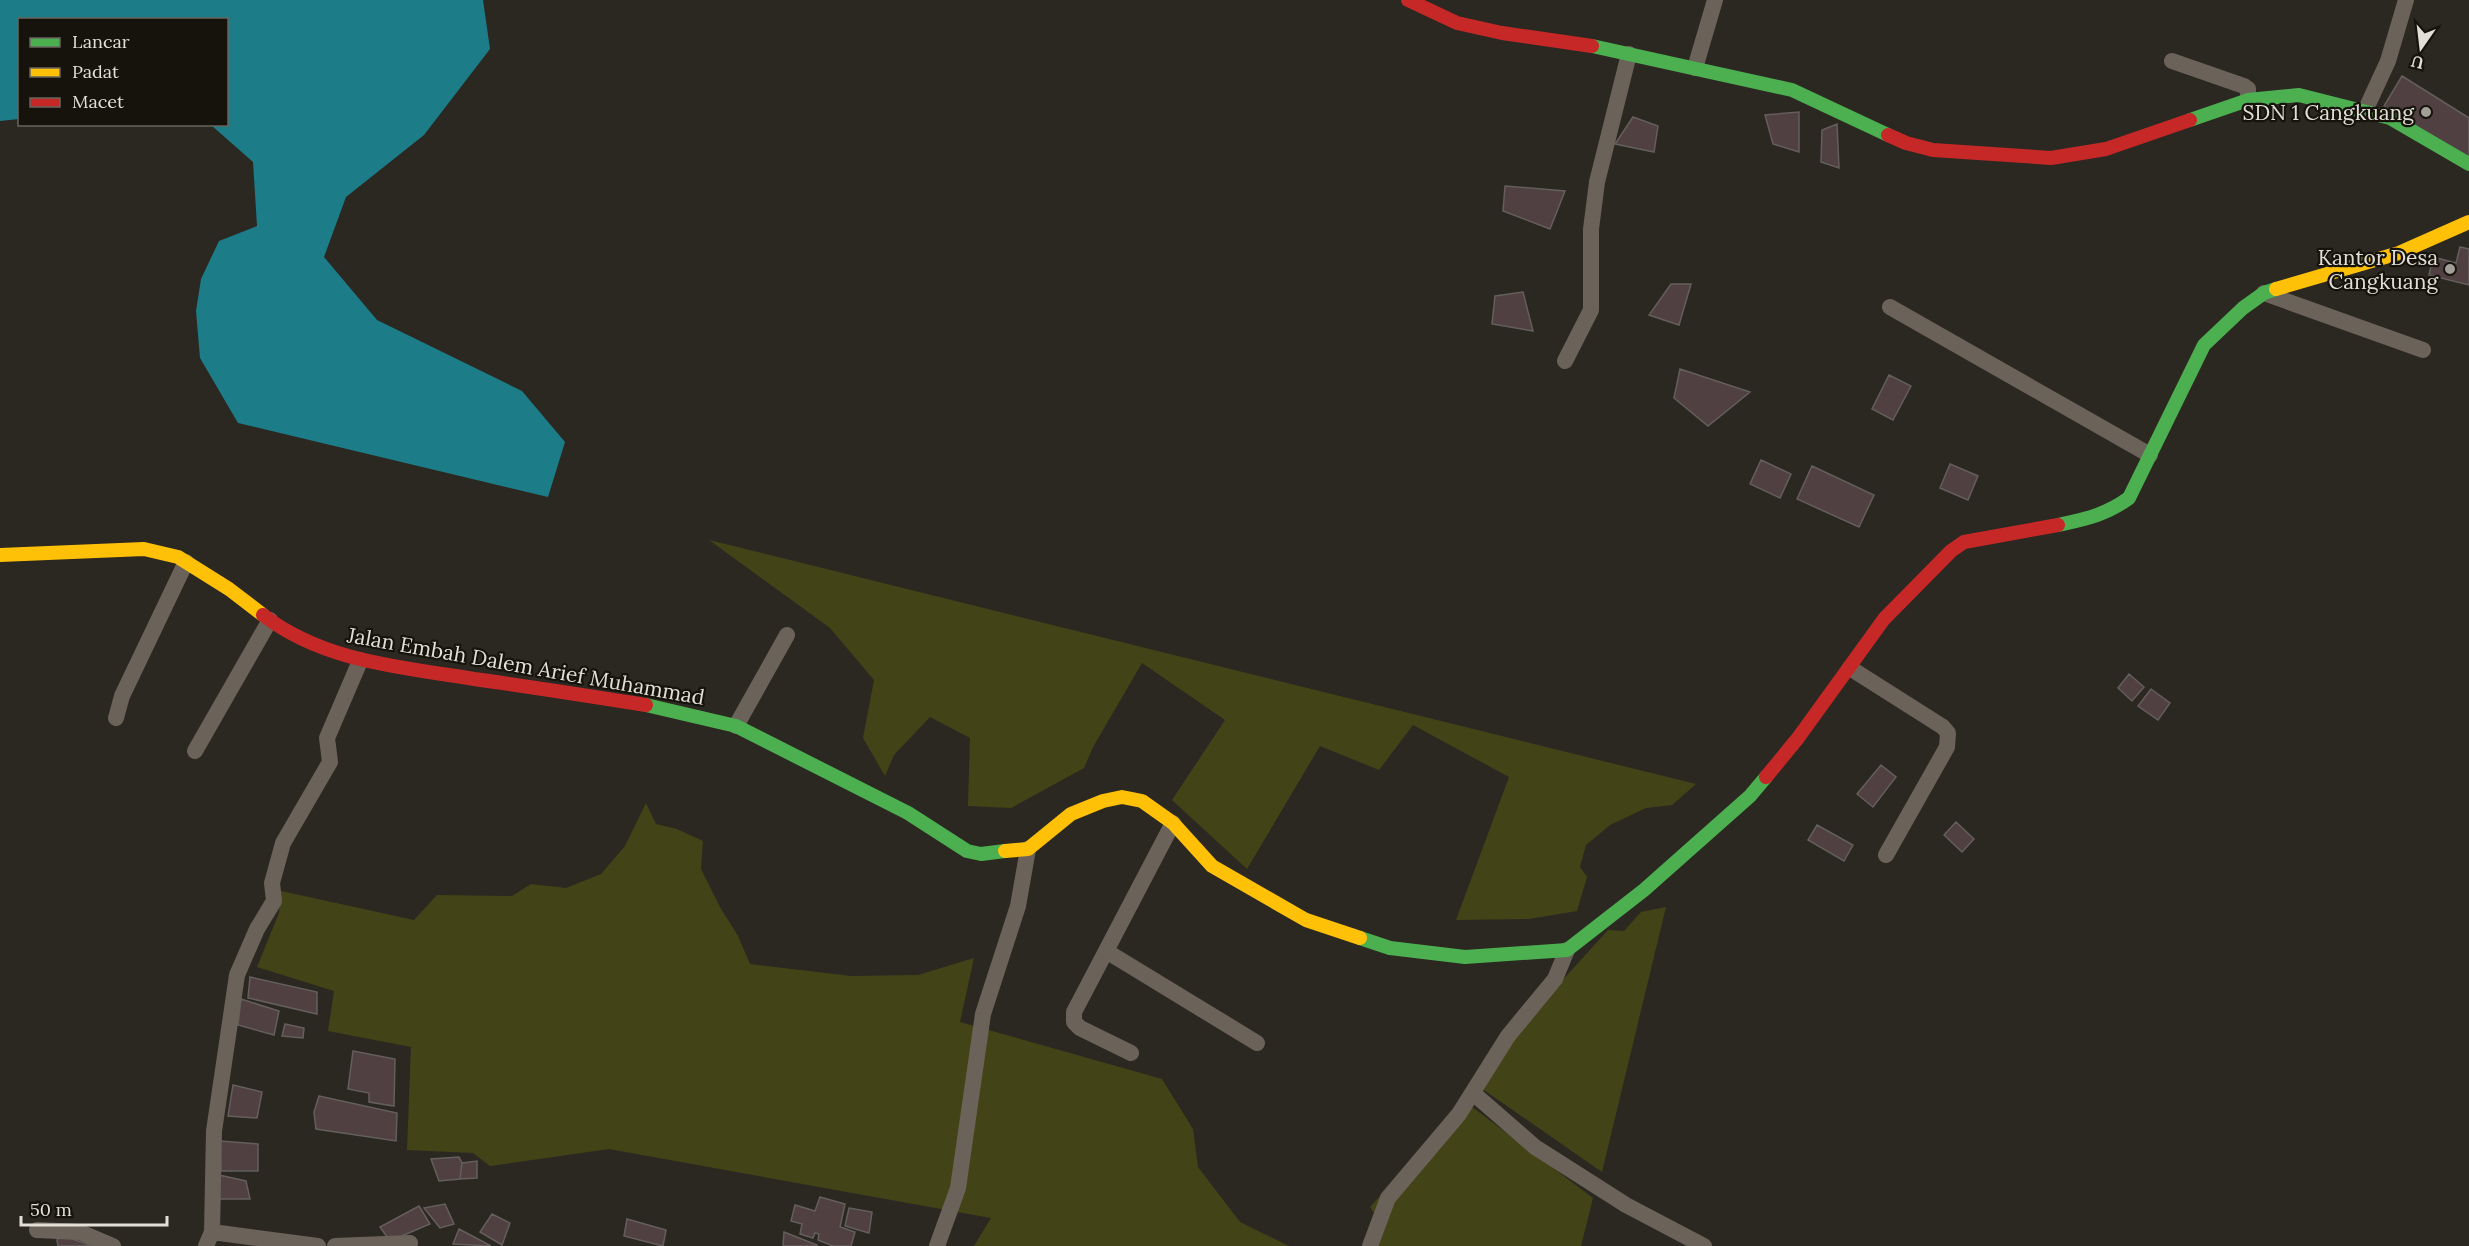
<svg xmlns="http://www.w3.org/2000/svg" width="2469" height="1246" font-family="Lora,serif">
	<rect width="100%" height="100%" fill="#2b2821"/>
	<path fill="#424417" d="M709 540 1696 784 1672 805 1646 808 1610 825 1586 845 1580 867 1587 877 1577 911 1529 919 1456 920 1509 777 1413 725 1379 770 1320 746 1247 869 1172 800 1225 720 1142 663 1093 747 1084 768 1011 808 968 806 970 738 930 717 894 755 885 776 863 738 874 680 830 628Z
		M646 803 656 824 677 829 703 841 701 869 720 907 738 936 750 964 851 976 918 975 974 958 960 1022 1162 1079 1193 1129 1198 1167 1240 1222 1289 1246H974L991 1218 609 1149 490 1166 473 1153 407 1150 411 1047 328 1031 334 991 257 967 279 913 281 891 414 920 437 895 512 896 531 884 566 888 601 874 625 846Z
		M1666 907 1602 1172 1471 1081 1608 930 1624 931 1641 912Z
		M1464 1101 1593 1198 1581 1246H1377L1381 1224 1370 1207Z"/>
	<path fill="#1c7d88" d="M0 0H483L490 49 424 135 346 197 324 257 377 320 522 391 565 442 548 497 238 423 200 358 196 311 201 279 219 241 257 226 253 162 211 125 226 124V20H20L19 119 0 121Z"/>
	<path fill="#504042" stroke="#645e5d" stroke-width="1.5" d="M2402 76 2469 118V160L2384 106Z
		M1799 112V152L1773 144 1765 115Z
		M1633 117 1658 126 1654 152 1615 144Z
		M1837 124 1839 168 1821 162 1822 130Z
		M1505 186 1565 191 1550 229 1503 211Z
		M2460 247 2469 249V285L2429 275 2433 257 2456 263Z
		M1671 284H1691L1679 325 1649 315Z
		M1523 292 1533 331 1492 324 1495 296Z
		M1680 369 1750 392 1708 426 1674 398Z
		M1889 375 1911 386 1893 420 1872 409Z
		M1761 460 1791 474 1780 498 1750 484Z
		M1950 464 1978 476 1968 500 1940 488Z
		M1812 466 1874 495 1859 527 1797 499Z
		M2129 674 2144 687 2132 701 2118 688Z
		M2151 689 2170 703 2158 720 2138 706Z
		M1881 765 1896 777 1873 807 1857 794Z
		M1956 822 1974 839 1962 852 1944 835Z
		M1817 825 1853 845 1844 861 1808 840Z
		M250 977 317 992V1014L248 998Z
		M241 999 279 1011 274 1035 238 1025Z
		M285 1024 304 1028 303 1038 282 1036Z
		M353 1051 395 1059 394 1106 369 1102V1093L348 1089Z
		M233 1085 262 1092 257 1118 228 1116Z
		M319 1096 397 1113 396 1141 316 1129 314 1112Z
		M220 1141 258 1144V1171H221Z
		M459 1157 462 1163 460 1179 439 1181 431 1159Z
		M477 1161V1178L460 1179 462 1163Z
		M219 1175 246 1181 250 1199H217Z
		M820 1197 845 1204 840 1227 855 1232 851 1246H833L818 1240 819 1234 815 1233 813 1238 800 1234 802 1224 791 1221 795 1205 815 1211Z
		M445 1204 454 1224 440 1228 424 1208Z
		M419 1206 430 1224 390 1241 380 1227Z
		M849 1208 872 1212 869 1233 845 1226Z
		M492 1214 510 1223 502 1245 480 1232Z
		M627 1219 666 1230 663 1246 624 1236Z
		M459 1229 491 1246 453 1244Z
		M784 1232 817 1245 816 1246H783Z
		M62 1235 92 1246H58L57 1240Z"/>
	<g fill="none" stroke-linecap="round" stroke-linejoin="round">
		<path stroke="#6b6259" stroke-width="16" d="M2172 61 2244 86 2248 89V100
			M1695 68 1715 0
			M2365 111 2388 61 2406 0
			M2264 293 2423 350
			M1890 307 2150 455
			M1565 361 1591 310V229L1597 182 1629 54
			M1850 668 1943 727 1948 733 1947 747 1886 855
			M116 718 122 696 186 562
			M736 726 787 635
			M195 751 270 620
			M1173 823 1106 951 1257 1043
			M1106 951 1074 1012V1022L1080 1028 1131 1053
			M1473 1093 1535 1147 1626 1205 1704 1246
			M37 1230 80 1232 113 1246
			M212 1232 318 1246
			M206 1246 212 1232 214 1131 237 975 257 929 274 901 272 883 283 843 330 762 327 738 360 661
			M335 1246 410 1243
			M937 1246 958 1188 983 1014 1018 906 1028 849
			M1370 1246 1388 1198 1459 1114 1508 1036 1555 979 1567 950"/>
		<path stroke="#4caf50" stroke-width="14" d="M1592 46 1792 90 1888 135
			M2190 120 2248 100 2299 95 2390 118 2469 164
			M2058 525C2085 519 2106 515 2129 498L2204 345 2243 308 2264 293 2276 289
			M646 705 736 726 908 813 967 851 981 854 1005 851
			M1360 938 1390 948 1465 957 1567 950 1644 890 1750 796 1766 777"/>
		<path stroke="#ffc107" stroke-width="14" d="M2276 289 2399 253 2469 222
			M0 555 144 549 178 557 229 589 263 615
			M1005 851 1028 849 1071 814 1103 801 1122 797 1142 801 1173 823 1212 866 1306 920 1360 938"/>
		<path stroke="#c62828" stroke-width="14" d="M1408 0 1457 23 1502 33 1592 46
			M1888 135 1906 143 1933 150 2051 158 2106 149 2190 120
			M263 615C324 662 401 667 474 679 532 687 589 696 646 705
			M1766 777 1798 738 1884 619 1951 551 1964 542 2058 525"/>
	</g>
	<g fill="#a29f97" stroke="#15130c" stroke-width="2">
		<circle cx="2426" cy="112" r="6"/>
		<circle cx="2450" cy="269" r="6"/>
	</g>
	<g text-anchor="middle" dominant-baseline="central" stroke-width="4.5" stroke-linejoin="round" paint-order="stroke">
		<g font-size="21" fill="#e2dfd6" stroke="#15130c" text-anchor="end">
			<text x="2414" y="112">SDN 1 Cangkuang</text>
			<text x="2438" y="257">Kantor Desa<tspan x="2438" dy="24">Cangkuang</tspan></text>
		</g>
		<g font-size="21" fill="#e2dfd6" stroke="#15130c">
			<text transform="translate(526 666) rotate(10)">Jalan Embah Dalem Arief Muhammad</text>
		</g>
	</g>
	<rect x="18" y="18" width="210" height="108" fill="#15130c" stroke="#67655d" stroke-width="1.5"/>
	<rect x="30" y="38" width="30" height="9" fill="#4caf50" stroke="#67655d" stroke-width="1.5"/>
	<text x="72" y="48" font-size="18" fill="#e2dfd6">Lancar</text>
	<rect x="30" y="68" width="30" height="9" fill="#ffc107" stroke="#67655d" stroke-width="1.5"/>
	<text x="72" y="78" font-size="18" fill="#e2dfd6">Padat</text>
	<rect x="30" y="98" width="30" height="9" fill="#c62828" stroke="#67655d" stroke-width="1.5"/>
	<text x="72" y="108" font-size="18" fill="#e2dfd6">Macet</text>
	<g transform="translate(2421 48) rotate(194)" stroke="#15130c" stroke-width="4.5" paint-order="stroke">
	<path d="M0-4.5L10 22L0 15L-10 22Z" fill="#e2dfd6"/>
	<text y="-9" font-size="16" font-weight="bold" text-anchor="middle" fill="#e2dfd6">U</text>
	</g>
	<path d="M21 1216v9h146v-9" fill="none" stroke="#e2dfd6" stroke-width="3"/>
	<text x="30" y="1216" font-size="18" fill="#e2dfd6" stroke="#15130c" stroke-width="4.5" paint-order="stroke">50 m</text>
</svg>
